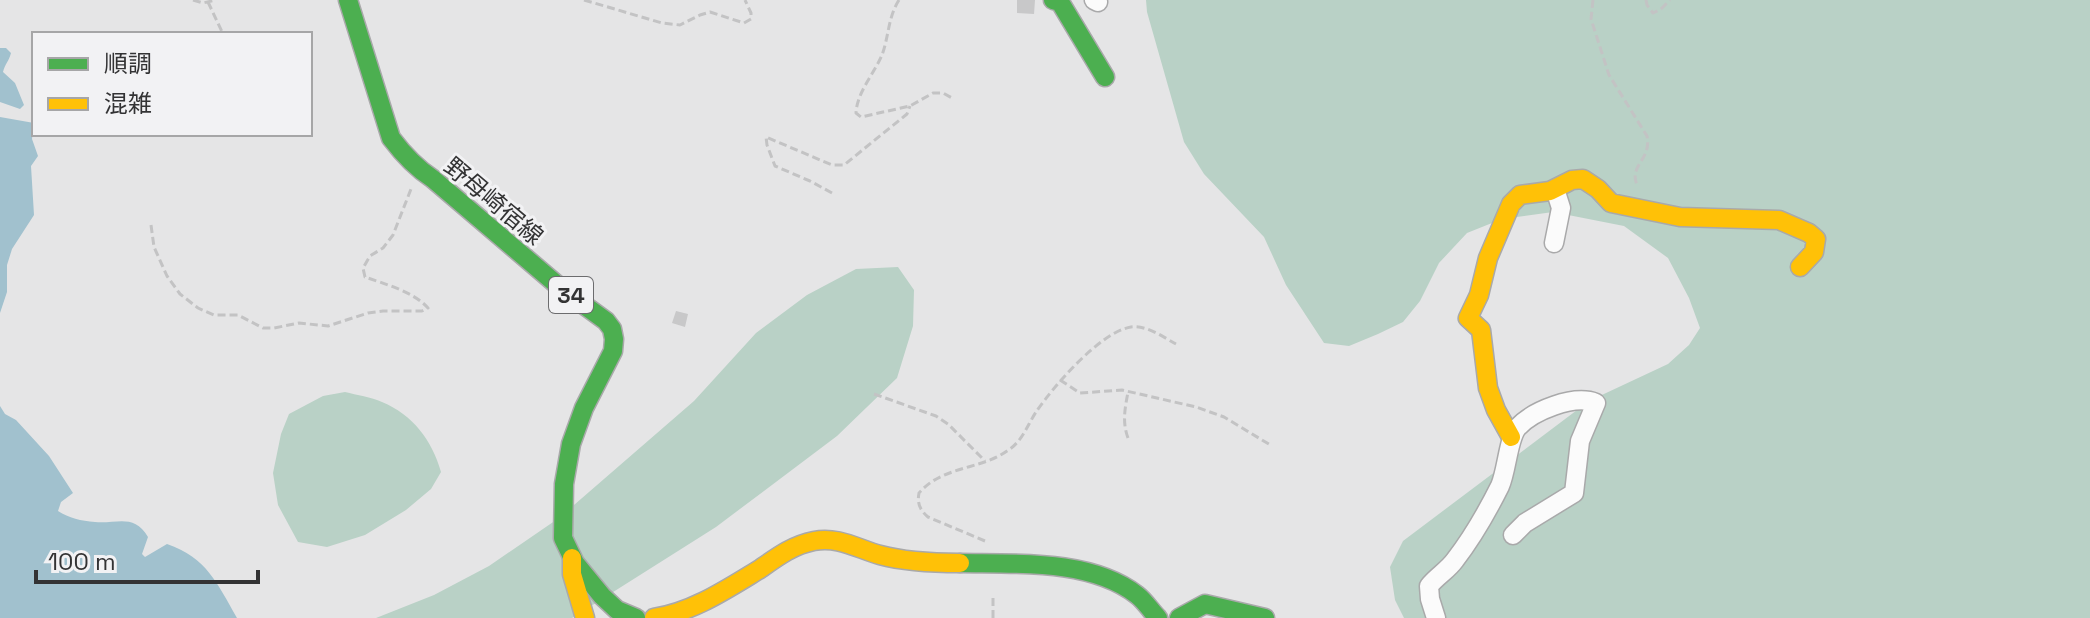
<svg xmlns="http://www.w3.org/2000/svg" width="2090" height="618" font-family="'Space Grotesk','Noto Sans JP',sans-serif">
	<rect width="100%" height="100%" fill="#e5e5e6"/>
	<path fill="#b9d1c6" d="M1146 0H2090V618H1404L1395 600 1390 567 1403 541 1589 401 1668 364 1689 345 1700 328 1689 298 1668 258 1624 226 1553 212 1502 219 1467 233 1439 263 1420 301 1403 322 1378 334 1349 346 1324 343 1286 285 1264 237 1204 174 1184 142 1147 12Z
		M898 267 914 290 913 326 897 378 837 436 716 527 572 618H376L434 595 489 566 559 518 694 401 756 333 807 295 856 269Z
		M345 392C357 395 371 397 382 402 413 415 432 440 441 472L431 489 406 510 365 535 327 547 298 542 278 505 273 473 281 434 289 414 323 396Z"/>
	<path fill="#a1c1ce" d="M0 48H6L11 53C9 61 5 64 3 72L15 83 24 105 20 109 0 102Z
		M0 117 34 123 32 139 38 156 31 166 34 215 12 249 7 265V292L0 313Z
		M0 406 5 414 16 420 49 456 73 493 61 502 58 511C69 518 81 521 95 522 117 524 134 513 148 537L142 554 145 557 167 544C207 558 217 583 237 618H0Z"/>
	<path fill="#c8c8c9" d="M1017 0H1035L1034 14 1017 13Z
		M676 311 688 314 685 327 672 323Z"/>
	<g fill="none" stroke-linecap="round" stroke-linejoin="round">
		<defs>
			<path id="street" d="M1094 0 1098 2
				M1554 243 1561 208 1555 189
				M1436 618 1430 599 1429 586C1437 576 1448 570 1455 560 1472 538 1487 512 1500 486 1507 470 1508 440 1517 428 1532 411 1574 394 1596 403L1580 441 1574 493 1525 523 1513 535"/>
			<path id="fast" d="M348 0 391 138C403 154 416 168 433 179L562 289 606 321 612 329 614 339 613 351 584 408 571 444 564 484 563 538 575 563 602 596 617 610 636 618
				M1053 0 1060 2 1105 77
				M960 563C1015 564 1091 559 1137 595 1145 601 1151 611 1158 618
				M1179 618 1205 604 1265 618"/>
			<path id="slow" d="M1511 437 1496 410 1488 388 1481 330 1468 318 1479 295 1488 258 1511 204 1520 195 1550 191 1572 180 1583 179 1598 189 1611 203 1680 217 1779 220 1809 233 1816 239 1814 252 1800 267
				M572 558V574L585 618
				M654 618C693 612 727 589 760 569 777 557 793 545 814 541 838 536 858 549 880 555 906 562 933 563 960 563"/>
		</defs>
		<use href="#street" stroke="#a9a9aa" stroke-width="21"/>
		<use href="#fast" stroke="#a9a9aa" stroke-width="21"/>
		<use href="#slow" stroke="#a9a9aa" stroke-width="21"/>
		<path stroke="#c3c3c4" stroke-width="3" stroke-dasharray="8 4" stroke-linecap="butt" d="M193 0 203 3 216 0
			M584 0 662 23 680 25 700 15 710 12 744 23 751 19V13L745 0
			M899 0C888 17 889 36 882 55 874 74 857 92 856 113L861 117 910 106 933 93H943L952 98
			M1593 0 1591 19 1609 75 1647 136C1652 161 1627 165 1638 187
			M1646 0 1647 5 1653 13 1661 9 1670 0
			M208 2 223 34
			M832 193 810 181 775 166 767 145 766 137 832 165H844L907 114 910 106
			M151 225 154 247 167 276 180 294 198 308 214 315H238L263 328H274L299 323 328 326 368 313 383 311H422L428 308C414 292 385 284 365 277L363 268 370 256 383 248 393 235 411 189
			M1060 380 1080 393 1122 390 1196 407 1224 417 1272 446
			M874 394 936 416 948 424 985 461
			M1128 438C1122 422 1125 408 1128 392
			M985 541 928 517C920 510 917 504 919 493 942 466 980 470 1007 451 1022 442 1027 426 1036 412 1053 387 1100 332 1131 327 1147 325 1163 337 1176 344
			M993 618V594"/>
		<use href="#street" stroke="#fbfbfb" stroke-width="18"/>
		<use href="#fast" stroke="#4caf50" stroke-width="18"/>
		<use href="#slow" stroke="#ffc107" stroke-width="18"/>
	</g>
	<g text-anchor="middle" dominant-baseline="central" stroke-width="6" stroke-linejoin="round" paint-order="stroke">
		<rect fill="#f2f2f4" stroke="#6c6c6e" stroke-width="2" x="549" y="277" width="44" height="36" rx="6"/>
		<g font-size="22" font-weight="bold" fill="#333334">
			<text x="571" y="295">34</text>
		</g>
		<g font-size="24" fill="#333334" stroke="#f2f2f4">
			<text transform="translate(494 201) rotate(40)">野母崎宿線</text>
		</g>
	</g>
	<rect x="32" y="32" width="280" height="104" fill="#f2f2f4" stroke="#a6a6a7" stroke-width="2"/>
	<rect x="48" y="58" width="40" height="12" fill="#4caf50" stroke="#a6a6a7" stroke-width="2"/>
	<text x="104" y="72" font-size="24" fill="#333334">順調</text>
	<rect x="48" y="98" width="40" height="12" fill="#ffc107" stroke="#a6a6a7" stroke-width="2"/>
	<text x="104" y="112" font-size="24" fill="#333334">混雑</text>
	<path d="M36 570v12h222v-12" fill="none" stroke="#333334" stroke-width="4"/>
	<text x="48" y="570" font-size="24" fill="#333334" stroke="#f2f2f4" stroke-width="6" paint-order="stroke">100 m</text>
</svg>
